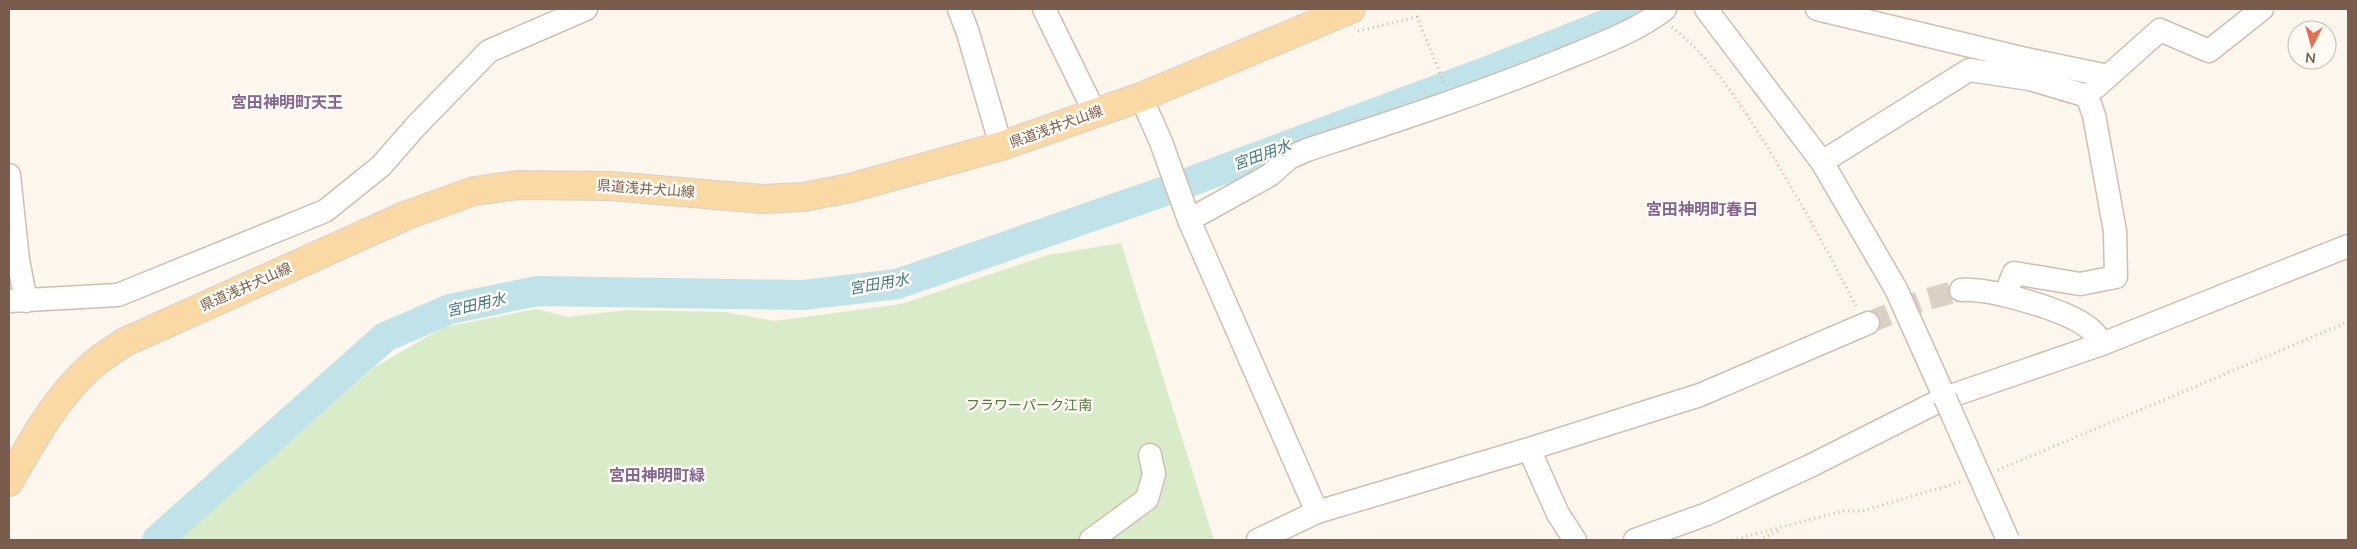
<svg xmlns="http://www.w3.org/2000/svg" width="2357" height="549" font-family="'Nunito Sans','Noto Sans JP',sans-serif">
	<rect width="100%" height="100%" fill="#fdf6ec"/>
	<path fill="#d8ecc9" d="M1121 243 1214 540H177L375 367 444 327 537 309 567 317 626 310 724 312 775 321 901 304 1048 255Z"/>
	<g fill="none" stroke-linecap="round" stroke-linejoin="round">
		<path stroke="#bfe3e8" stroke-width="30" d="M157 540 385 337 450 309 537 291 803 295 897 284 1168 190 1485 72 1619 19 1637 9"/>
		<path stroke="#dcd0c4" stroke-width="22" stroke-dasharray="22 11" stroke-linecap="butt" d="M1868 323 1924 300 1961 290"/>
		<defs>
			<path id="minor" d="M959 9 968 33 1001 146
				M1044 9 1095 113
				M1706 9 1822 162 1896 289 1945 398
				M1817 9 2021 58 2108 76
				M2096 87 2160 30 2209 51 2262 9
				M1141 97 1161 142 1189 220 1317 512
				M1822 162 1969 70 2030 79 2087 96
				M9 175 18 260 26 301
				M1189 220 1270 175 1289 158 1307 150C1392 122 1476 95 1559 61 1595 46 1634 33 1665 9
				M1961 290C1990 288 2068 310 2090 329 2095 332 2099 339 2102 344
				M2005 295 2014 273 2080 284 2116 277 2115 231 2094 115 2087 96
				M9 301 118 295 325 211 381 166 416 126 489 51 586 9
				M1529 449 1558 514 1575 540
				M1091 540 1147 499 1154 474 1150 455
				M1258 540 1317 512 1529 449 1700 395 1868 323
				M1635 540 1707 514 1810 466 1945 398 2102 344 2348 246"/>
			<path id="major" d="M9 482C31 443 55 399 89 368 99 359 112 351 123 343L407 215 474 191 518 185 611 186 763 199 803 197 850 188 1001 146 1141 97 1351 9"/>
		</defs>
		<use href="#minor" stroke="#d1beb0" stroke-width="25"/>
		<use href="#major" stroke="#dad1cd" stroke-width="30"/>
		<path stroke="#d9b8a5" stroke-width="3" stroke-dasharray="1 4" stroke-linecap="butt" d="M1672 27C1712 59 1741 105 1768 148 1800 201 1829 253 1857 308
			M1358 31 1417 17 1445 85
			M1998 470 2348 322
			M1732 540 1843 511H1862L1964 481
			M1759 540 1781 530"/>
		<use href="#minor" stroke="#fff" stroke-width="22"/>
		<use href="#major" stroke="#fbd9a5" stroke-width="28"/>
		<defs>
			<path id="minor-bridge" d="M1945 398 2008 540"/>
		</defs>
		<use href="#minor-bridge" stroke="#d1beb0" stroke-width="25" stroke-linecap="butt"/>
		<use href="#minor-bridge" stroke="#fff" stroke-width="22"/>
	</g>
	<g text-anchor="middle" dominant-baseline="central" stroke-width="5" stroke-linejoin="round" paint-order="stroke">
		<g font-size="14" fill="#7a5c4d" stroke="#fffaf3">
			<text transform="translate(1056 127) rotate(-20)">県道浅井犬山線</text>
			<text transform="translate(646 189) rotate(4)">県道浅井犬山線</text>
			<text transform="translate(246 287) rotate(-24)">県道浅井犬山線</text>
		</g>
		<g font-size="14" fill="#537a41" stroke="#fffaf3">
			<text x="1029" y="405">フラワーパーク江南</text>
		</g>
		<g font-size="15" font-style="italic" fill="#437c86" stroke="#fffaf3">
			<text transform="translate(1262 155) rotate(-20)">宮田用水</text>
			<text transform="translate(879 284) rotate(-10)">宮田用水</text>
			<text transform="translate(476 305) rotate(-13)">宮田用水</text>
		</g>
		<g font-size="16" font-weight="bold" fill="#846695" stroke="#fffaf3">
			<text x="287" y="103">宮田神明町天王</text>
			<text x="1702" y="210">宮田神明町春日</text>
			<text x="657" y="476">宮田神明町緑</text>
		</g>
	</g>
	<rect width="2357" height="549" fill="none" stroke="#7a5c4d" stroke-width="20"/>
	<g transform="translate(2312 45) rotate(186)"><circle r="24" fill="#fffaf3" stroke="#cabbb1"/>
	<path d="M0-4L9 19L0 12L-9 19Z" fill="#e76f51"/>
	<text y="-8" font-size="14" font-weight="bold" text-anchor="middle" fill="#7a5c4d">N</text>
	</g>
</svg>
